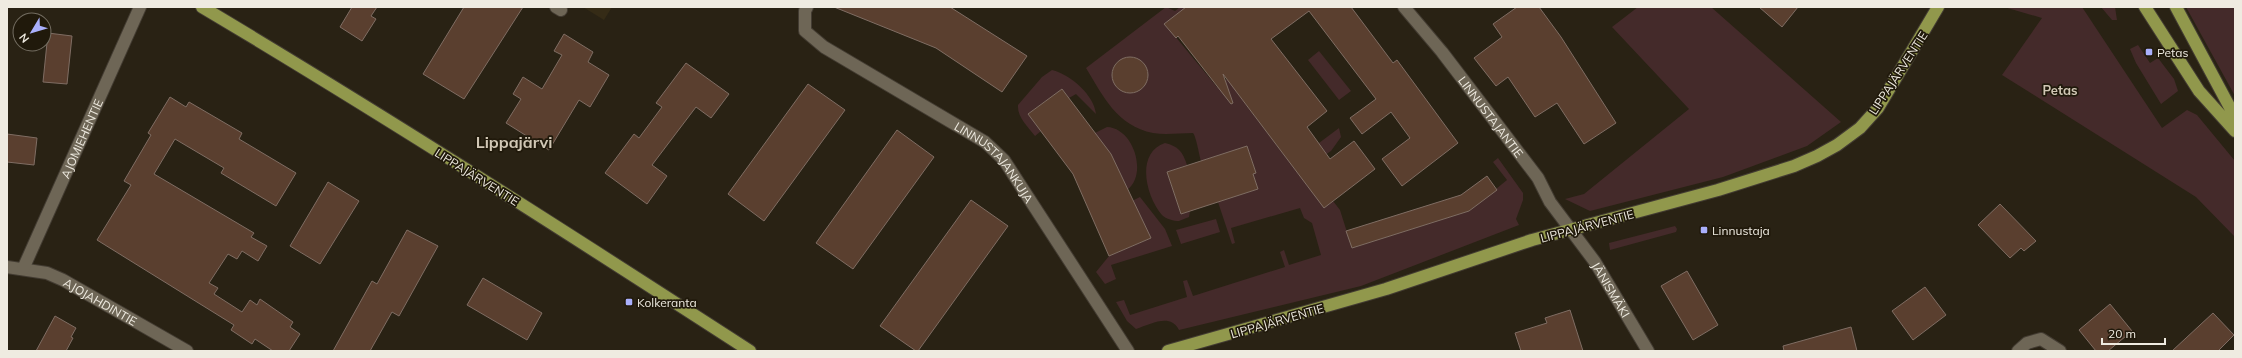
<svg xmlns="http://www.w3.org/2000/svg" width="2242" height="358" font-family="Mulish,sans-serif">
	<rect width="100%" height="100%" fill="#292214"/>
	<path fill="#352b16" d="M583 7H612L604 20Z"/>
	<path fill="#442a2a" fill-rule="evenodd" d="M1166 7 1175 11 1180 7H1186L1165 24 1217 87 1262 52 1272 68 1238 94 1291 164 1339 128 1341 137 1331 151 1319 159 1333 201 1340 210 1352 248 1469 211 1507 180 1493 162 1498 158 1523 193V200L1516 219 1519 225 1361 286 1179 330C1170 313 1152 324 1136 329L1127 321 1116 302 1124 300 1130 315 1187 297 1183 281 1187 280 1193 296 1285 267 1280 252 1284 250 1289 265 1321 255 1312 223 1304 218 1300 208 1231 228 1235 243 1232 244 1218 202 1258 189 1253 174 1256 173 1247 146 1201 161C1199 154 1196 136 1193 133 1179 133 1166 135 1153 133 1117 126 1103 96 1086 68ZM1129 57C1145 59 1151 72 1144 86 1118 109 1095 63 1129 57Z
		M1638 7H1711L1841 122 1807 146 1723 177 1590 211 1565 199 1584 194 1689 109 1612 27Z
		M2004 7H2082L2162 128 2187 110 2197 115 2235 161V237L2196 197 2002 75 2042 18Z
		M2101 7H2115L2117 20H2112Z
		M2186 7H2235V96Z
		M2138 45 2150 63 2158 58 2174 79 2178 91 2161 104 2136 63 2130 49Z
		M1319 51 1351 91 1339 100 1308 60Z
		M1052 70C1071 75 1094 95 1096 114L1076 94 1069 98 1062 89 1028 114 1041 131 1035 136C1028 127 1017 117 1018 105L1042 77Z
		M1107 127C1134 128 1148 175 1127 190L1095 133Z
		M1165 143C1178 146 1183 152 1187 165L1167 172 1181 214 1190 211 1189 217 1179 221C1174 221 1166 219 1162 215 1146 197 1135 153 1165 143Z
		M1140 197 1165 229 1172 246 1111 265 1116 279 1105 284 1096 272 1109 256 1151 238 1132 201Z
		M1216 219 1220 232 1181 244 1176 230Z
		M1675 226 1677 229 1676 232 1610 250 1609 243Z"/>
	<path fill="#5a3f2f" stroke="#7f6d63" d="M352 7H377L371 16 376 19 362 41 340 27Z
		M464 7H523L464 99 423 74Z
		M834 7H950L1027 56 1002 92 936 48Z
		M1186 7H1351L1393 63 1397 60 1458 143 1402 186 1382 159 1410 138 1391 112 1362 134 1350 118 1376 99 1309 11 1271 39 1327 111 1307 127 1330 159 1354 141 1375 169 1324 208 1223 74 1233 103 1231 104 1178 36 1176 38 1164 24Z
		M1517 7H1539L1561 37 1616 123 1584 144 1557 103 1535 117 1508 77 1496 86 1474 58 1502 37 1493 24Z
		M1759 7H1798L1782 27Z
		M48 33 72 36 67 84 43 82Z
		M564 34 593 52 588 62 609 75 590 107 579 100 549 150 506 123 521 99 513 94 523 77 542 89 562 55 554 51Z
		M1112 75a18 18 0 1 1 36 0a18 18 0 1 1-36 0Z
		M686 63 729 94 711 118 696 107 652 165 667 176 647 204 605 173 634 134 639 138 662 107 656 103Z
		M808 84 845 110 764 221 728 194Z
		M1062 89 1111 154 1151 238 1109 256 1073 174 1028 114Z
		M170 97 186 107 189 102 242 133 239 139 296 173 276 206 221 173 224 168 175 139 154 174 254 233 251 237 267 246 258 261 242 251 237 259 228 254 209 283 218 288 214 294 242 312 250 300 257 305 260 299 293 322 290 327 300 334 289 351H273L255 339 252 344 231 330 234 325 97 240 131 185 124 181 151 135 148 133Z
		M897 130 934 157 853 269 816 243Z
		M7 134 37 138 34 165 7 162Z
		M1247 146 1256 173 1253 174 1258 189 1181 214 1167 172Z
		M1487 176 1497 190 1469 211 1352 248 1346 231 1461 195Z
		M328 182 359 201 320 264 290 246Z
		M971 200 1008 226 918 351H916L880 326Z
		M2000 204 2036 241 2024 251 2021 248 2010 258 1978 225Z
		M407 230 438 246 399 316 392 312 370 351H333L372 281 377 284Z
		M1687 271 1718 325 1693 340 1661 286Z
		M483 278 542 313 527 340 467 305Z
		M1925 287 1946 315 1913 340 1892 311Z
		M2110 304 2132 331 2108 351H2096L2079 330Z
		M1570 310 1583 351H1521L1515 333 1547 323 1545 318Z
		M2213 313 2234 335 2218 351H2172Z
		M55 316 76 328 71 337 73 338 66 351H36Z
		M1851 327 1857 351H1784L1783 346Z"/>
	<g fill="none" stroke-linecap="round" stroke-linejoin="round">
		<defs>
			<g id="minor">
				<path d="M556 7 561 10"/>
				<path id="s1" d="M807 7 805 11V31L824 47 985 142 1004 160 1128 351"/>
				<path id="s2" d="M1404 7 1442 52 1538 178 1550 202 1595 262 1648 351"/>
				<path id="s3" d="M7 267 47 273 63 280 187 351"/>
				<path id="s4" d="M23 269 140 7"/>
				<path d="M2018 351 2027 343 2041 339 2060 351"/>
			</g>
			<path id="major" d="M202 7C387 117 569 234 750 351
				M2145 7 2199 91 2235 131
				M2176 7 2235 117
				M1168 351 1386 289 1532 240 1718 190 1794 166 1817 156 1837 145 1860 128 1878 108 1938 7"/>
		</defs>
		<use href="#minor" stroke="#433c32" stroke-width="14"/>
		<use href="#major" stroke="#433c32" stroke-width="14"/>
		<use href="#minor" stroke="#6e6656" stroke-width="12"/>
		<use href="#major" stroke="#91984c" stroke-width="12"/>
	</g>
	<g fill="#aab0fc" stroke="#20190b" stroke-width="1.5">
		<rect x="2145" y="48" width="8" height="8" rx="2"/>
		<rect x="1700" y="226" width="8" height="8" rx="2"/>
		<rect x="625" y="298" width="8" height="8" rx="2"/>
	</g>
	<g text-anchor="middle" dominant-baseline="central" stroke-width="3.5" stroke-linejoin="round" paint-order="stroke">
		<g font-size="12" fill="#efebe1" stroke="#20190b" text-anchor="start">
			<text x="2157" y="52">Petas</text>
			<text x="1712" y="230">Linnustaja</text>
			<text x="637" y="302">Kolkeranta</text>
		</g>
		<g font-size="12" fill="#efebe1" stroke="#20190b">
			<text transform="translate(1898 73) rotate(-57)">LIPPAJÄRVENTIE</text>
			<text stroke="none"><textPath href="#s2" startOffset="140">LINNUSTAJANTIE</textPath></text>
			<text stroke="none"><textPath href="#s4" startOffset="143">AJOMIEHENTIE</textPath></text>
			<text stroke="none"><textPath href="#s1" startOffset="257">LINNUSTAJANKUJA</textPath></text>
			<text transform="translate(477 177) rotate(32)">LIPPAJÄRVENTIE</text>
			<text transform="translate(1587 226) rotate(-15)">LIPPAJÄRVENTIE</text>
			<text stroke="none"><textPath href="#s2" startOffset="351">JÄNISMÄKI</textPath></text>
			<text stroke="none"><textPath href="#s3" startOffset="101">AJOJAHDINTIE</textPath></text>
			<text transform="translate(1277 321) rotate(-16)">LIPPAJÄRVENTIE</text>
		</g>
		<g font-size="13" font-weight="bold" fill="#d1c7b5" stroke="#20190b">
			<text x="2060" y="90">Petas</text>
		</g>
		<g font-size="16" font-weight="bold" fill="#d1c7b5" stroke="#20190b">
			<text x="514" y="142">Lippajärvi</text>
		</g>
	</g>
	<rect width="2242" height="358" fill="none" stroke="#efebe1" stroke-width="16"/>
	<g transform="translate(32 32) rotate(232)"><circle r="19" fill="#20190b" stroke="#736d61"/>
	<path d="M0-3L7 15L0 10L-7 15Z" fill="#aab0fc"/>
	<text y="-6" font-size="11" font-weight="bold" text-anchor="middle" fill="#efebe1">N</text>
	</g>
	<path d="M2102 338v6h63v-6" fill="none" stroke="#efebe1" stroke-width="2"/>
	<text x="2108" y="338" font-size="12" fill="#efebe1" stroke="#20190b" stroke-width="3" paint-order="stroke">20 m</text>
</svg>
